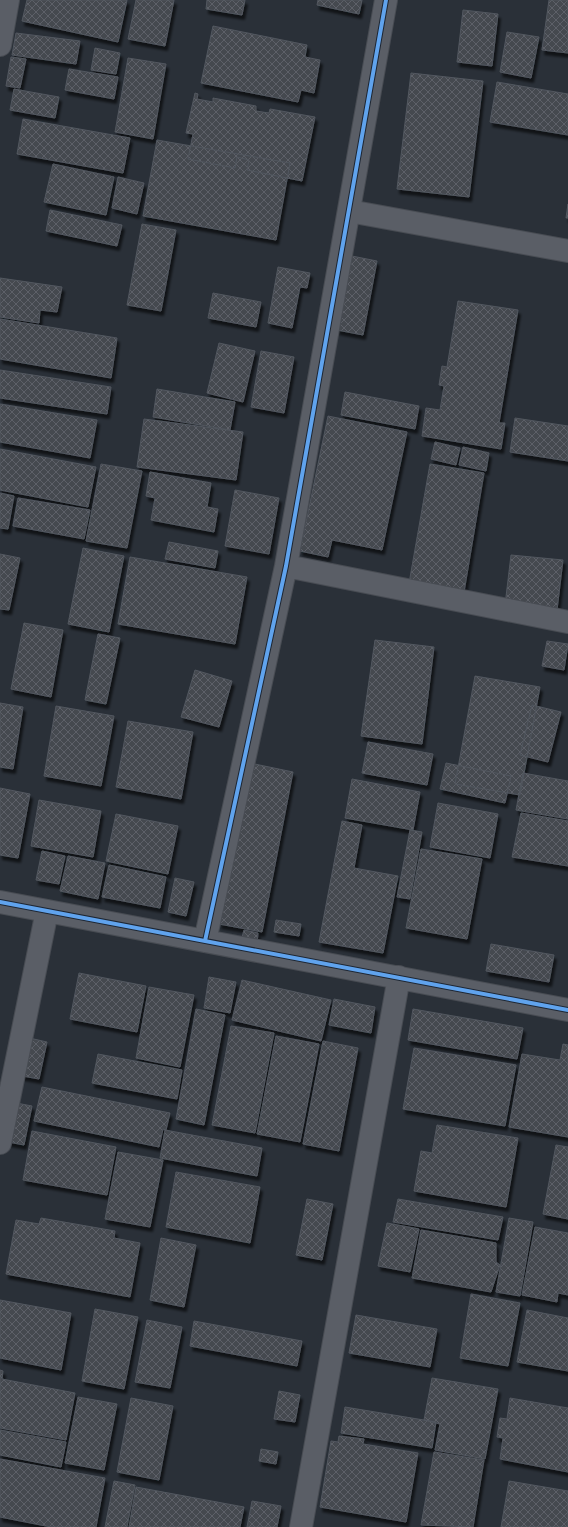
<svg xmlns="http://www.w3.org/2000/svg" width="568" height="1527" font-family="Figtree,sans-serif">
	<defs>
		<pattern id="building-cross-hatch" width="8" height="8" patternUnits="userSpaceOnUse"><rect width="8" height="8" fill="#444950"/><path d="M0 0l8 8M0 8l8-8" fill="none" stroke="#5d6168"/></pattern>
		<filter id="shadow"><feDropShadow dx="2.5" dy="4.5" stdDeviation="1" flood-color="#0009"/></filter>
	</defs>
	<rect width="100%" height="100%" fill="#2a3038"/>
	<path fill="url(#building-cross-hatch)" stroke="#52575f" filter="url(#shadow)" d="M27 0H127L118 42 22 21Z
		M136 0H174L165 46 128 39Z
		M207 0H245L242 15 206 9Z
		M318 0H362L359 14 317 5Z
		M549 0H568V53L542 50Z
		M463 10 498 14 492 66 457 62Z
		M213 26 307 45 305 57 320 60 314 93 301 90 298 102 201 83Z
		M507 32 539 37 531 78 500 72Z
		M16 33 80 41 76 64 12 55Z
		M95 48 120 53 116 74 91 70Z
		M11 57 26 59 20 88 6 86Z
		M128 58 166 64 153 139 115 132Z
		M69 69 118 77 114 99 65 90Z
		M411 73 483 81 469 197 397 189Z
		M497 82 568 94V135L490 122Z
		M14 89 59 97 55 118 10 110Z
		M195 93 198 94 197 99 213 102V98L256 106V111L269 113 270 109 315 117 302 181 247 170 249 160 237 157 235 168 188 159 193 134 186 133Z
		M23 119 130 138 123 173 17 154Z
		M157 140 290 163 276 240 143 216Z
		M53 164 114 177 106 215 44 202Z
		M118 177 144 183 137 214 112 208Z
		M568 204V218H566Z
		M50 210 122 225 117 246 46 231Z
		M142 224 176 230 161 311 127 305Z
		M352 256 377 261 363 335 337 330Z
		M278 267 310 273 307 288 300 287 292 328 268 323Z
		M0 278 62 287 57 312 40 310 39 323 0 317Z
		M213 293 261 302 256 327 208 318Z
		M458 301 518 310 499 423H505L501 449 422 436 426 408 440 410 444 386 439 385 442 366 447 367Z
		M0 319 117 338 111 378 0 359Z
		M219 343 255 351 243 402 207 393Z
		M261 351 294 357 284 413 251 407Z
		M0 370 111 387 107 414 0 398Z
		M157 389 235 402 230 430 153 417Z
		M345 392 419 406 415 429 341 415Z
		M0 404 97 420 90 458 0 442Z
		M328 416 407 432 382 550 332 540 328 557 300 551Z
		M515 418 568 426V461L510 452Z
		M144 419 243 432 236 480 137 467Z
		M435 442 460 448 456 465 431 459Z
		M463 447 489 453 486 471 459 465Z
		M0 449 96 467 88 507 0 490Z
		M101 464 142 471 127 548 86 541Z
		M430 464 484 473 463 598 408 589Z
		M150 472 211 483 207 507 218 509 214 532 151 520 155 498 146 496Z
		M235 490 279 498 269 554 225 546Z
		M0 493 14 496 8 529 0 528Z
		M18 498 90 510 84 539 13 526Z
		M169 542 218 551 215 568 165 559Z
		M83 548 124 556 109 632 68 624Z
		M0 554 20 558 9 610 0 609Z
		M511 555 563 560 557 610 505 605Z
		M130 557 247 577 235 644 118 624Z
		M24 623 63 630 51 697 11 689Z
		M98 634 120 638 106 704 85 700Z
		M375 640 434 647 422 744 361 736Z
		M547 641 568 644 564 670 542 666Z
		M195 670 232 681 219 727 181 717Z
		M475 676 540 687 520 795 455 784Z
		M0 703 23 707 13 769 0 767Z
		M532 705 561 712 548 762 520 755Z
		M56 706 114 716 101 786 44 776Z
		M128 721 193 732 181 799 116 787Z
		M368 742 433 754 427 785 362 773Z
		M250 763 293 772 262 932 219 924Z
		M446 763 511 776 505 803 440 789Z
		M523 773 568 781V819L516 810Z
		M352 779 420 792 413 830 345 818Z
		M0 788 30 794 18 858 0 855Z
		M39 800 101 811 93 857 31 846Z
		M438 803 498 814 490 858 430 847Z
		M521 813 568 821V866L512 857Z
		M116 814 178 826 168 874 106 861Z
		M342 821 362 825 354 868 398 876 383 953 319 942Z
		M410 830 422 832 410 899 397 897Z
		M421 849 482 859 467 939 406 928Z
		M42 851 65 856 59 884 36 880Z
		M68 856 105 863 98 899 60 891Z
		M109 865 166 877 160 908 102 897Z
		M175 878 194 882 186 916 168 912Z
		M276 920 301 924 299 936 274 932Z
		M244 930 258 933 257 944 241 941Z
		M491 944 554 955 549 982 486 971Z
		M79 973 146 986 137 1032 70 1019Z
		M209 977 236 982 230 1013 204 1008Z
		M242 980 331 1000 321 1041 232 1020Z
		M149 987 194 995 180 1067 136 1058Z
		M334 999 375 1007 371 1033 329 1025Z
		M196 1009 225 1015 204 1125 176 1119Z
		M413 1009 523 1028 517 1059 408 1040Z
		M231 1026 274 1033 255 1133 212 1125Z
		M276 1036 319 1044 300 1142 257 1134Z
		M25 1037 47 1042 39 1079 17 1075Z
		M323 1041 358 1048 339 1151 303 1144Z
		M563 1044 568 1045V1137L509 1127 522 1054 560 1060Z
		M414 1048 516 1065 505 1126 403 1109Z
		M98 1054 182 1070 177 1099 92 1083Z
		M42 1087 170 1113 166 1130 163 1129 159 1147 34 1121Z
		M11 1102 32 1106 24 1145 3 1141Z
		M437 1125 518 1138 506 1207 414 1191 421 1151 432 1153Z
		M165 1130 262 1148 257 1176 160 1158Z
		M32 1131 116 1147 107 1195 23 1180Z
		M556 1145 568 1147V1219L543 1214Z
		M118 1152 163 1160 150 1227 105 1219Z
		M176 1172 260 1187 250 1243 166 1227Z
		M307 1199 333 1204 322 1260 296 1255Z
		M398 1199 503 1217 498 1240 393 1222Z
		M41 1218 115 1231 114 1238 140 1243 130 1297 6 1274 16 1220 39 1224Z
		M509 1218 533 1222 520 1296 496 1292Z
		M387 1223 419 1229 410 1272 378 1266Z
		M535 1227 568 1233V1295L558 1293 557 1302 522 1295Z
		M421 1230 496 1243V1262L500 1265 491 1292 412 1278Z
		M161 1238 196 1245 184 1307 150 1300Z
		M471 1294 520 1303 508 1366 460 1358Z
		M0 1300 71 1313 61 1370 0 1358Z
		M95 1309 138 1317 124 1389 82 1381Z
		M527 1310 568 1318V1371L517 1362Z
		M356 1315 437 1329 430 1367 349 1353Z
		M147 1320 182 1327 170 1388 135 1382Z
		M194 1321 302 1341 297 1366 190 1346Z
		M0 1370 3 1371 2 1379 75 1393 66 1440 0 1428Z
		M432 1378 498 1389 485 1459 435 1450 440 1424 424 1420Z
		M279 1391 300 1395 295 1422 274 1419Z
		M78 1397 117 1404 104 1470 65 1463Z
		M131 1398 173 1406 159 1480 117 1472Z
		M510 1398 568 1408V1472L500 1459 503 1438 497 1437 500 1418 507 1419Z
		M345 1407 436 1422 432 1448 341 1433Z
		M0 1430 66 1442 61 1467 0 1455Z
		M339 1436 364 1439 363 1444 418 1453 406 1522 320 1507 331 1441 338 1442Z
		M261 1449 278 1452 276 1464 259 1461Z
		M434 1452 484 1460 473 1527 421 1525Z
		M0 1459 105 1478 96 1527H51L0 1517Z
		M114 1481 135 1485 127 1527H105Z
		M509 1481 568 1491V1527H501Z
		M136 1487 244 1507 240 1527H129Z
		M252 1501 281 1506 277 1527H247Z"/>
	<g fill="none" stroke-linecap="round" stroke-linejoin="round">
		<defs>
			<path id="street" d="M0 45 8 0
				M349 211 568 251
				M286 566 568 622
				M0 902 568 1010
				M205 941 286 566 386 0
				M0 1143 47 911
				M301 1527 399 977"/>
		</defs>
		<use href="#street" stroke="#484c53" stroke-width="24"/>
		<use href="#street" stroke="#5a5e66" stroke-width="22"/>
		<defs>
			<path id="cycleway" d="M0 902 568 1010
				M205 941 286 566 386 0"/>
		</defs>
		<use href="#cycleway" stroke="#1d2633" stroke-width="6"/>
		<use href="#cycleway" stroke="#60a3ed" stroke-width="4"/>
	</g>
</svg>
